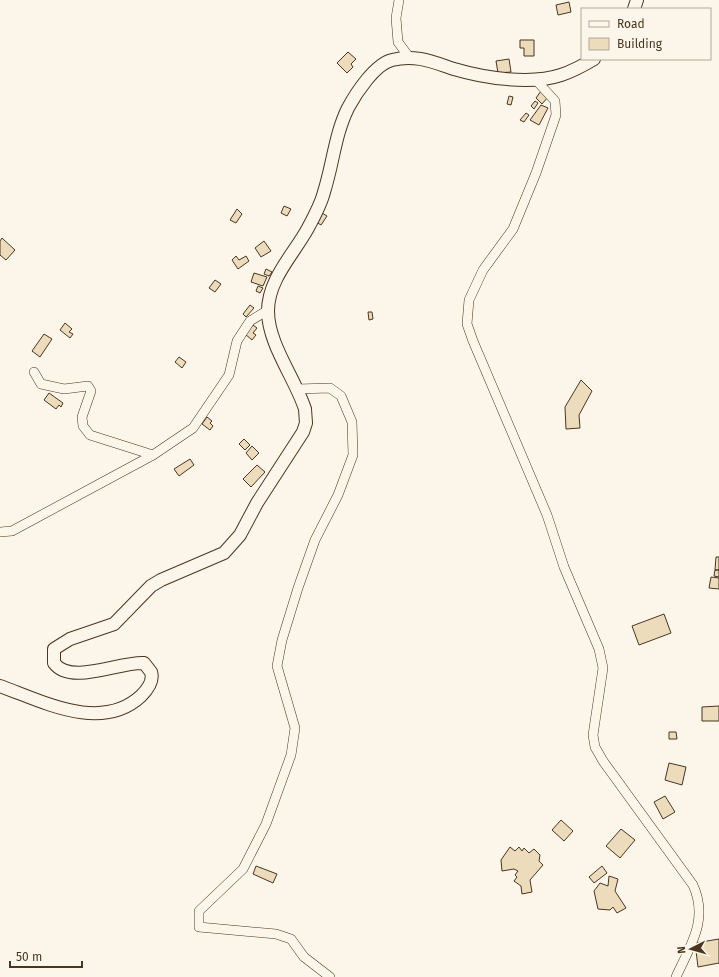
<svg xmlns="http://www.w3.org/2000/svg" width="719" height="977" font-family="'Fira Sans',sans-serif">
	<rect width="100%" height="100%" fill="#fbf6e9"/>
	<path fill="#ecdcbc" stroke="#4a3520" d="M569 2 571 12 558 15 556 5Z
		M520 40H534V56H524V48H520Z
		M348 52 356 59 351 64 353 67 347 73 337 63Z
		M509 59 511 72 498 73 496 61Z
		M541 91 548 97 542 104 536 98Z
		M509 96 513 97 511 105 507 104Z
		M535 101 538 103 534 109 531 106Z
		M541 105 548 108 539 125 530 120Z
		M526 113 529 115 524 122 520 120Z
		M284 206 291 209 287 216 281 213Z
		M237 209 242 214 236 223 230 220Z
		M322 213 327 216 321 225 316 222Z
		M2 238 15 250 6 260 0 255V241Z
		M264 241 271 251 261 257 255 248Z
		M236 256 239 260 246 256 249 261 238 269 232 260Z
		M266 269 272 272 269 276 264 274Z
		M254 273 267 277 263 286 251 282Z
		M215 280 221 284 215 292 209 288Z
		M258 286 263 288 260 293 256 291Z
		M250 305 254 308 246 317 243 314Z
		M368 312H372L373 319 369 320Z
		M65 323 72 329 69 332 73 334 70 338 60 330Z
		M253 325 257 328 253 333 256 335 252 340 245 334Z
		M44 334 52 339 40 357 32 351Z
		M179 357 186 362 182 368 175 362Z
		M581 380 592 391 579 415 580 428 566 429 565 407Z
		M49 393 63 403 61 407 59 405 56 409 44 400Z
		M207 417 212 421 210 423 213 426 210 430 202 424Z
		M244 439 250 445 245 450 239 444Z
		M252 446 259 453 252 460 246 453Z
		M190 459 194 465 179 476 174 469Z
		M257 465 265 472 251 487 243 479Z
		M716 557H719V570H715Z
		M715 570H719V577L714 576Z
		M711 577 719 578V589L709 588Z
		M664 614 671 633 639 645 632 626Z
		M719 706V721H702V707Z
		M669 732H676L677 739H669Z
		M669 763 686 767 682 785 665 780Z
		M665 796 675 812 663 819 654 802Z
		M561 820 573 831 564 841 552 830Z
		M621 829 635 840 620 858 606 846Z
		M510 847 515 851 519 847 522 851 524 848 529 853 534 849 540 855 539 861 543 865 530 880 532 892 522 894 521 886 514 881 517 877 515 875 518 871 514 869 502 871 501 860Z
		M256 866 277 874 273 883 253 874Z
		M602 866 607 873 594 883 589 877Z
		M609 876 618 879 615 891 626 908 617 913 613 907 610 910 598 909 594 891 600 883 608 886Z
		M719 939V963L698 967 695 943Z"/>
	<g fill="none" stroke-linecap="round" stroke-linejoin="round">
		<defs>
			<path id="street" d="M399 0 396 18 398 42 409 57
				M535 79 555 101 556 115 536 173 513 229 483 270 469 300 467 324 473 341 547 515 564 567 599 649 603 668 593 735 595 747 603 761 693 885C709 920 690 946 676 977
				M34 372 41 384 64 389 88 386 91 391 82 417 83 426 90 435 153 455
				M297 389 330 388 341 396 352 422 353 455 338 495 315 540 298 588 282 640 277 666 295 728 291 755 266 824 243 869 199 911V927L276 934 291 939 304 957 330 977
				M0 532 12 531 153 455 193 428 229 375 237 341 250 321 268 310"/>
			<path id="secondary" d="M634 9 637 0
				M0 686C42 701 101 733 141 696 148 689 154 681 151 672L144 663C121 661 71 686 54 663V649L70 639 114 624 151 586 161 580 224 553 240 535 257 503 303 432 306 423 305 409C295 378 268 344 268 311 268 279 294 254 308 228 314 217 321 204 324 192 333 164 335 134 348 108 356 93 375 64 392 60 415 54 433 62 454 69 484 78 531 85 561 75 573 71 584 65 594 59"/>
		</defs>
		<use href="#street" stroke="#4a3520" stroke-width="10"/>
		<use href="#secondary" stroke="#4a3520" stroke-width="14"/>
		<use href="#street" stroke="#fbf6e9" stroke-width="9"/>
		<use href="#secondary" stroke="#fbf6e9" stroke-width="12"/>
	</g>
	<rect x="581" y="8" width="130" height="52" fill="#fbf6e9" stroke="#b4a999"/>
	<rect x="589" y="21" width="20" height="6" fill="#fbf6e9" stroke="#b4a999"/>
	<text x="617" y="28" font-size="12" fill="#4a3520">Road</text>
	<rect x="589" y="38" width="20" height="12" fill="#ecdcbc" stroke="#b4a999"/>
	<text x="617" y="48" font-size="12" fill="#4a3520">Building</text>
	<g transform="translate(691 949) rotate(264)" stroke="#fbf6e9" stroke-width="3" paint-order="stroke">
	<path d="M0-3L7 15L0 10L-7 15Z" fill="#4a3520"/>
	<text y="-6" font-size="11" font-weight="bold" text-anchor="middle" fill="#4a3520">N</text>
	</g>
	<path d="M10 961v6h72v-6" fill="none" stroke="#4a3520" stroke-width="2"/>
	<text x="16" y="961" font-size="12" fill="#4a3520" stroke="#fbf6e9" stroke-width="3" paint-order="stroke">50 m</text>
</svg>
